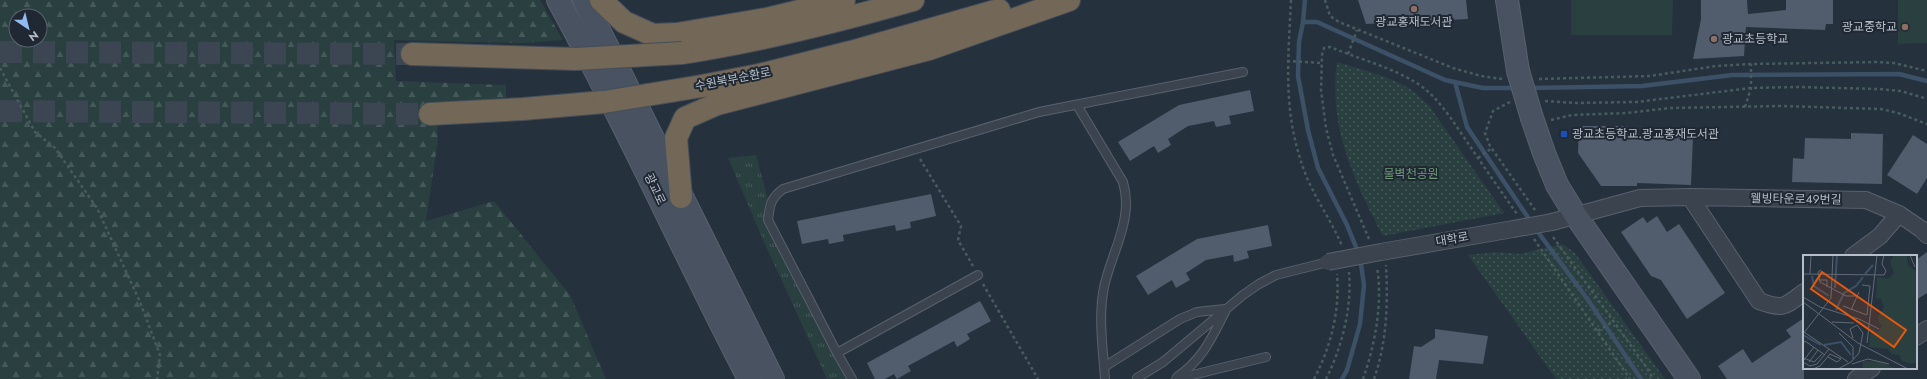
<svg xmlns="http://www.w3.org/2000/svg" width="1927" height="379" font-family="Jost,'Noto Sans KR',sans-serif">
	<defs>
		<pattern id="grass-tufts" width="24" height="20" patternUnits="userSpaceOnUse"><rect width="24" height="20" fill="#293f40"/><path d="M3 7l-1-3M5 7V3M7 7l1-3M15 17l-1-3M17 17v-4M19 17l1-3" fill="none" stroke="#46595a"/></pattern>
		<pattern id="forest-firs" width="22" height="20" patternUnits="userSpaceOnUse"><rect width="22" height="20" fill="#293f40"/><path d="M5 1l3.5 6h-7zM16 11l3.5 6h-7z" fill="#46595a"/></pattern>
		<pattern id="park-dots" width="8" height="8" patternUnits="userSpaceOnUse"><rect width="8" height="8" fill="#293f40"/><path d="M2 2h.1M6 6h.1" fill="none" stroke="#46595a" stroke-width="1.8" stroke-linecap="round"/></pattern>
	</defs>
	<rect width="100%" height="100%" fill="#26313e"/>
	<path fill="url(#grass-tufts)" d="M756 155 777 232 852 379H827L764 242 728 158Z"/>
	<path fill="url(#forest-firs)" fill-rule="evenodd" d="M0 0H540L563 40 524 43 394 40 396 81 506 85V104L469 105 436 102 438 140 426 221 494 201 570 295 606 379H0ZM16 16H40V40H16Z"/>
	<path fill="url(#park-dots)" d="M1337 62C1360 69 1385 75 1407 87 1416 92 1423 100 1430 107L1504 213 1383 236C1354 181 1328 126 1337 62Z
		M1562 244 1575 253 1665 379H1556L1468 255 1496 252 1520 254Z"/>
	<path fill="#293f40" d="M1571 0H1673L1672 35H1571Z
		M1898 0H1927V43L1898 44Z"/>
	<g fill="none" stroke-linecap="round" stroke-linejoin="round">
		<path stroke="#3c5066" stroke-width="4.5" d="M1305 0 1303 22 1299 42 1298 76 1308 130 1318 168 1347 225 1360 257 1364 285 1360 324 1347 370 1342 379
			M1303 22H1317L1445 80 1483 88H1516
			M1455 82 1467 127 1531 222
			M1529 88 1642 86 1732 75 1899 74 1927 81
			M1535 228 1588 300 1641 379"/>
	</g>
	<path fill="#515c6c" d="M1358 0H1466L1468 19 1366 24Z
		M1701 0H1747L1748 14 1786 10V0H1833V24H1826L1825 30 1746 27 1744 56 1693 59 1701 19Z
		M1250 90 1254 111 1229 116 1231 124 1216 127 1214 121 1188 126 1168 139 1171 145 1158 153 1154 146 1130 161 1118 142 1179 105Z
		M1579 126H1627V134L1693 137 1691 185 1637 183V186H1601L1578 153Z
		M1851 133 1883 134 1882 184 1792 182 1793 158 1804 159 1805 138 1851 139Z
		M1913 135 1927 144V178L1917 194 1887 175Z
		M931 194 936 216 910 222 911 228 896 231 895 225 843 235 844 241 829 244 828 239 802 244 797 221Z
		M1657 216 1667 232 1679 224 1725 293 1687 319 1661 280 1651 276 1621 232 1643 217 1647 223Z
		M1268 225 1272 246 1247 251 1249 258 1234 262 1233 255 1206 260 1186 273 1190 280 1176 288 1172 280 1148 295 1136 276 1197 239Z
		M1927 252V293L1916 300V260Z
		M980 301 991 321 967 334 970 339 957 347 954 341 908 366 911 371 897 379 894 374 885 379H875L867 363Z
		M1804 318V379H1727L1718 366 1743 349 1752 363 1791 337 1786 330Z
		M1435 329 1488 336 1483 364 1439 360 1436 379H1409L1414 346 1421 347 1435 338Z"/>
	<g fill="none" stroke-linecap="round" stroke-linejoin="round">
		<path stroke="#3c4653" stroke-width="22" stroke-dasharray="22 11" stroke-linecap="butt" d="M0 52 412 54
			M0 111 430 114"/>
		<defs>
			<path id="lane" d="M1077 105 1123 182C1134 219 1112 251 1104 287 1098 317 1103 349 1105 379
				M837 353 978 275
				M1104 367 1180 319 1197 312 1225 309
				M1177 377C1203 359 1211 339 1225 312
				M1137 378 1163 362 1243 295 1259 284 1276 275 1328 262
				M852 379 837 353 768 220C770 205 770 199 783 189L1039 112 1243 72
				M1176 379 1266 357"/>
			<path id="street" d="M1690 197 1759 301C1784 310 1784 307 1804 292
				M1552 222 1640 198 1690 197 1866 200 1899 214 1921 229 1927 235
				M1381 252 1513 229
				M1853 256 1880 236 1899 214
				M1916 337 1927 329
				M1856 379 1872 368"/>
			<path id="secondary" d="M558 0C626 124 684 254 749 379
				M584 0 773 379
				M1507 0 1518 71
				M1532 118 1544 153 1557 185 1576 216 1689 379"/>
			<path id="highway" d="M601 0 624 22 653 35 677 34 767 19 844 0
				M682 53C761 41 836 22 913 0
				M412 54 576 59
				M702 86 759 75 851 52 999 10
				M430 114 523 109 604 102
				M681 197 676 138 685 118 717 104 929 49 1069 0"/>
		</defs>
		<use href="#lane" stroke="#58616c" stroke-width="10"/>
		<use href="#street" stroke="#58616c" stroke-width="18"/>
		<use href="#secondary" stroke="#58616c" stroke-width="24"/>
		<use href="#highway" stroke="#454e59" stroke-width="24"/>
		<path stroke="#485c5e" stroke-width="2.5" stroke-dasharray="3 3" stroke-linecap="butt" d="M1291 0C1288 65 1282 115 1307 178 1317 201 1332 222 1342 246
			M1325 0 1330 16 1339 22 1453 68 1481 76 1502 79
			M1348 54 1357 30
			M1287 61 1322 63
			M0 68 35 132 55 148 97 208 140 302 160 355 157 379
			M1539 79 1650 76 1716 66 1751 64 1878 62 1894 63 1927 71
			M1545 101 1575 103 1636 102 1751 88 1797 87 1879 89 1901 91 1927 99
			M1510 102 1493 111 1485 133 1490 146 1535 210
			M1745 107 1751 88V64
			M1551 120 1572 115 1627 113 1670 108 1782 106 1881 109 1898 113 1927 124
			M1478 158 1492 148
			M920 159 961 226 958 240 973 266
			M1553 237 1647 368 1653 379
			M1369 239 1333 155 1326 128 1321 90 1322 55 1324 48 1330 47C1357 58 1390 67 1415 82 1439 96 1454 124 1470 146 1485 169 1501 191 1517 214
			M1534 239 1630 379
			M983 284 1038 379
			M1598 331 1614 321
			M1314 379C1331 346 1340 311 1337 274
			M1326 379C1342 347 1352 308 1349 272
			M1363 379C1375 345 1383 303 1377 267
			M1374 379C1387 342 1388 303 1386 265"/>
		<use href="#lane" stroke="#3a434e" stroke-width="8"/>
		<use href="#street" stroke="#3a434e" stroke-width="16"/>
		<use href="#secondary" stroke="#485261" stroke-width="22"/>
		<use href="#highway" stroke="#736757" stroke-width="22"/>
		<defs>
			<path id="street-bridge" d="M1513 229 1552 222
				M1328 262 1381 252"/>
			<path id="secondary-bridge" d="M1518 71 1532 118"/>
			<path id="highway-bridge" d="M576 59 682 53
				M604 102 702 86"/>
		</defs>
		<use href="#street-bridge" stroke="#58616c" stroke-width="18" stroke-linecap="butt"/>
		<use href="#secondary-bridge" stroke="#58616c" stroke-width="24" stroke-linecap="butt"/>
		<use href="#highway-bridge" stroke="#454e59" stroke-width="24" stroke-linecap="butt"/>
		<use href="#street-bridge" stroke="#3a434e" stroke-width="16"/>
		<use href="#secondary-bridge" stroke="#485261" stroke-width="22"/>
		<use href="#highway-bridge" stroke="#736757" stroke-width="22"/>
	</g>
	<g fill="#8d6e63" stroke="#1f2833" stroke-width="1.5">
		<circle cx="1414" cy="9" r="4"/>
		<circle cx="1905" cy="27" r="4"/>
		<circle cx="1714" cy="39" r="4"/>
	</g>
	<rect fill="#1a4fb4" stroke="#1f2833" stroke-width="1.5" x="1560" y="130" width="8" height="8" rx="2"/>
	<g text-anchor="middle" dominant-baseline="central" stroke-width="4" stroke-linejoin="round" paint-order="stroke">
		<g font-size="12" fill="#b6bec9" stroke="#1f2833" text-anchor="start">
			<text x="1414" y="22" text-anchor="middle">광교홍재도서관</text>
			<text x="1897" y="27" text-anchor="end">광교중학교</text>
			<text x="1722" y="39">광교초등학교</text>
			<text x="1572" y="134">광교초등학교.광교홍재도서관</text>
		</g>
		<g font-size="12" fill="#b6bec9" stroke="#1f2833">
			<text transform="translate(733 79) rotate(-11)">수원북부순환로</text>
			<text transform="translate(655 189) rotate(64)">광교로</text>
			<text transform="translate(1796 199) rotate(1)">웰빙타운로49번길</text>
			<text transform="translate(1452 239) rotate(-10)">대학로</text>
		</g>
		<g font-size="12" fill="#6e9976" stroke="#1f2833">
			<text x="1411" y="174">물벽천공원</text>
		</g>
	</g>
	<g transform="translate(1803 255)">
		<rect width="114" height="114" fill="#26313e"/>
		<path d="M91 0H104L105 10 114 17V107L109 109 99 106 96 100 89 99 85 94 66 92 68 73 75 78 79 70 76 68 75 62 81 52 78 44 73 43 74 22 85 24 91 18 87 7Z" fill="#293f40"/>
		<path d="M60 106 78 107 94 114H60Z" fill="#293f40"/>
		<path fill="none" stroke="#3c5066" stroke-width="2" d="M62 19 70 10M9 21 11 31 26 41M32 33 34 0M33 55 41 38 53 31 60 22M0 80 18 90M21 90 38 87 48 100"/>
		<path fill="none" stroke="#606976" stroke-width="1" d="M107 0 112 12M18 15 15 17 17 27 43 41H53M0 19 81 20 83 16 79 9 81 0M7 19 8 0M16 25H24V32M0 42 17 52 56 64 76 74M0 47 55 88 105 114M40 51 64 60 67 31 59 30M48 55 56 37M29 67 51 68M1 77 45 107M36 78 50 92V104M0 79 28 43 30 0M64 88 74 0M0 89 2 86 22 100M25 102 34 107 38 104M0 103 11 107 20 98M1 105 11 92M0 107 7 111 14 109 26 94M6 107 15 95M49 109 65 104 86 109M10 114 17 111 27 99 38 104M35 114 48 107 56 98 60 78 54 70 47 74 50 83"/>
		<path fill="#e8590c" fill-opacity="0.15" stroke="#e8590c" stroke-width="2" d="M19 17 103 75 91 92 8 34Z"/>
		<rect width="114" height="114" fill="none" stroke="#b6bec9" stroke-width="2"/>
	</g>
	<g transform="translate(28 28) rotate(145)"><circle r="19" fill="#1f2833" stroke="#5b646f"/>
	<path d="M0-3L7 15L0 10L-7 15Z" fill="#90bbf3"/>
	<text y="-6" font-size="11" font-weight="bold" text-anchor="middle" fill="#b6bec9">N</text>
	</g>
</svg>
